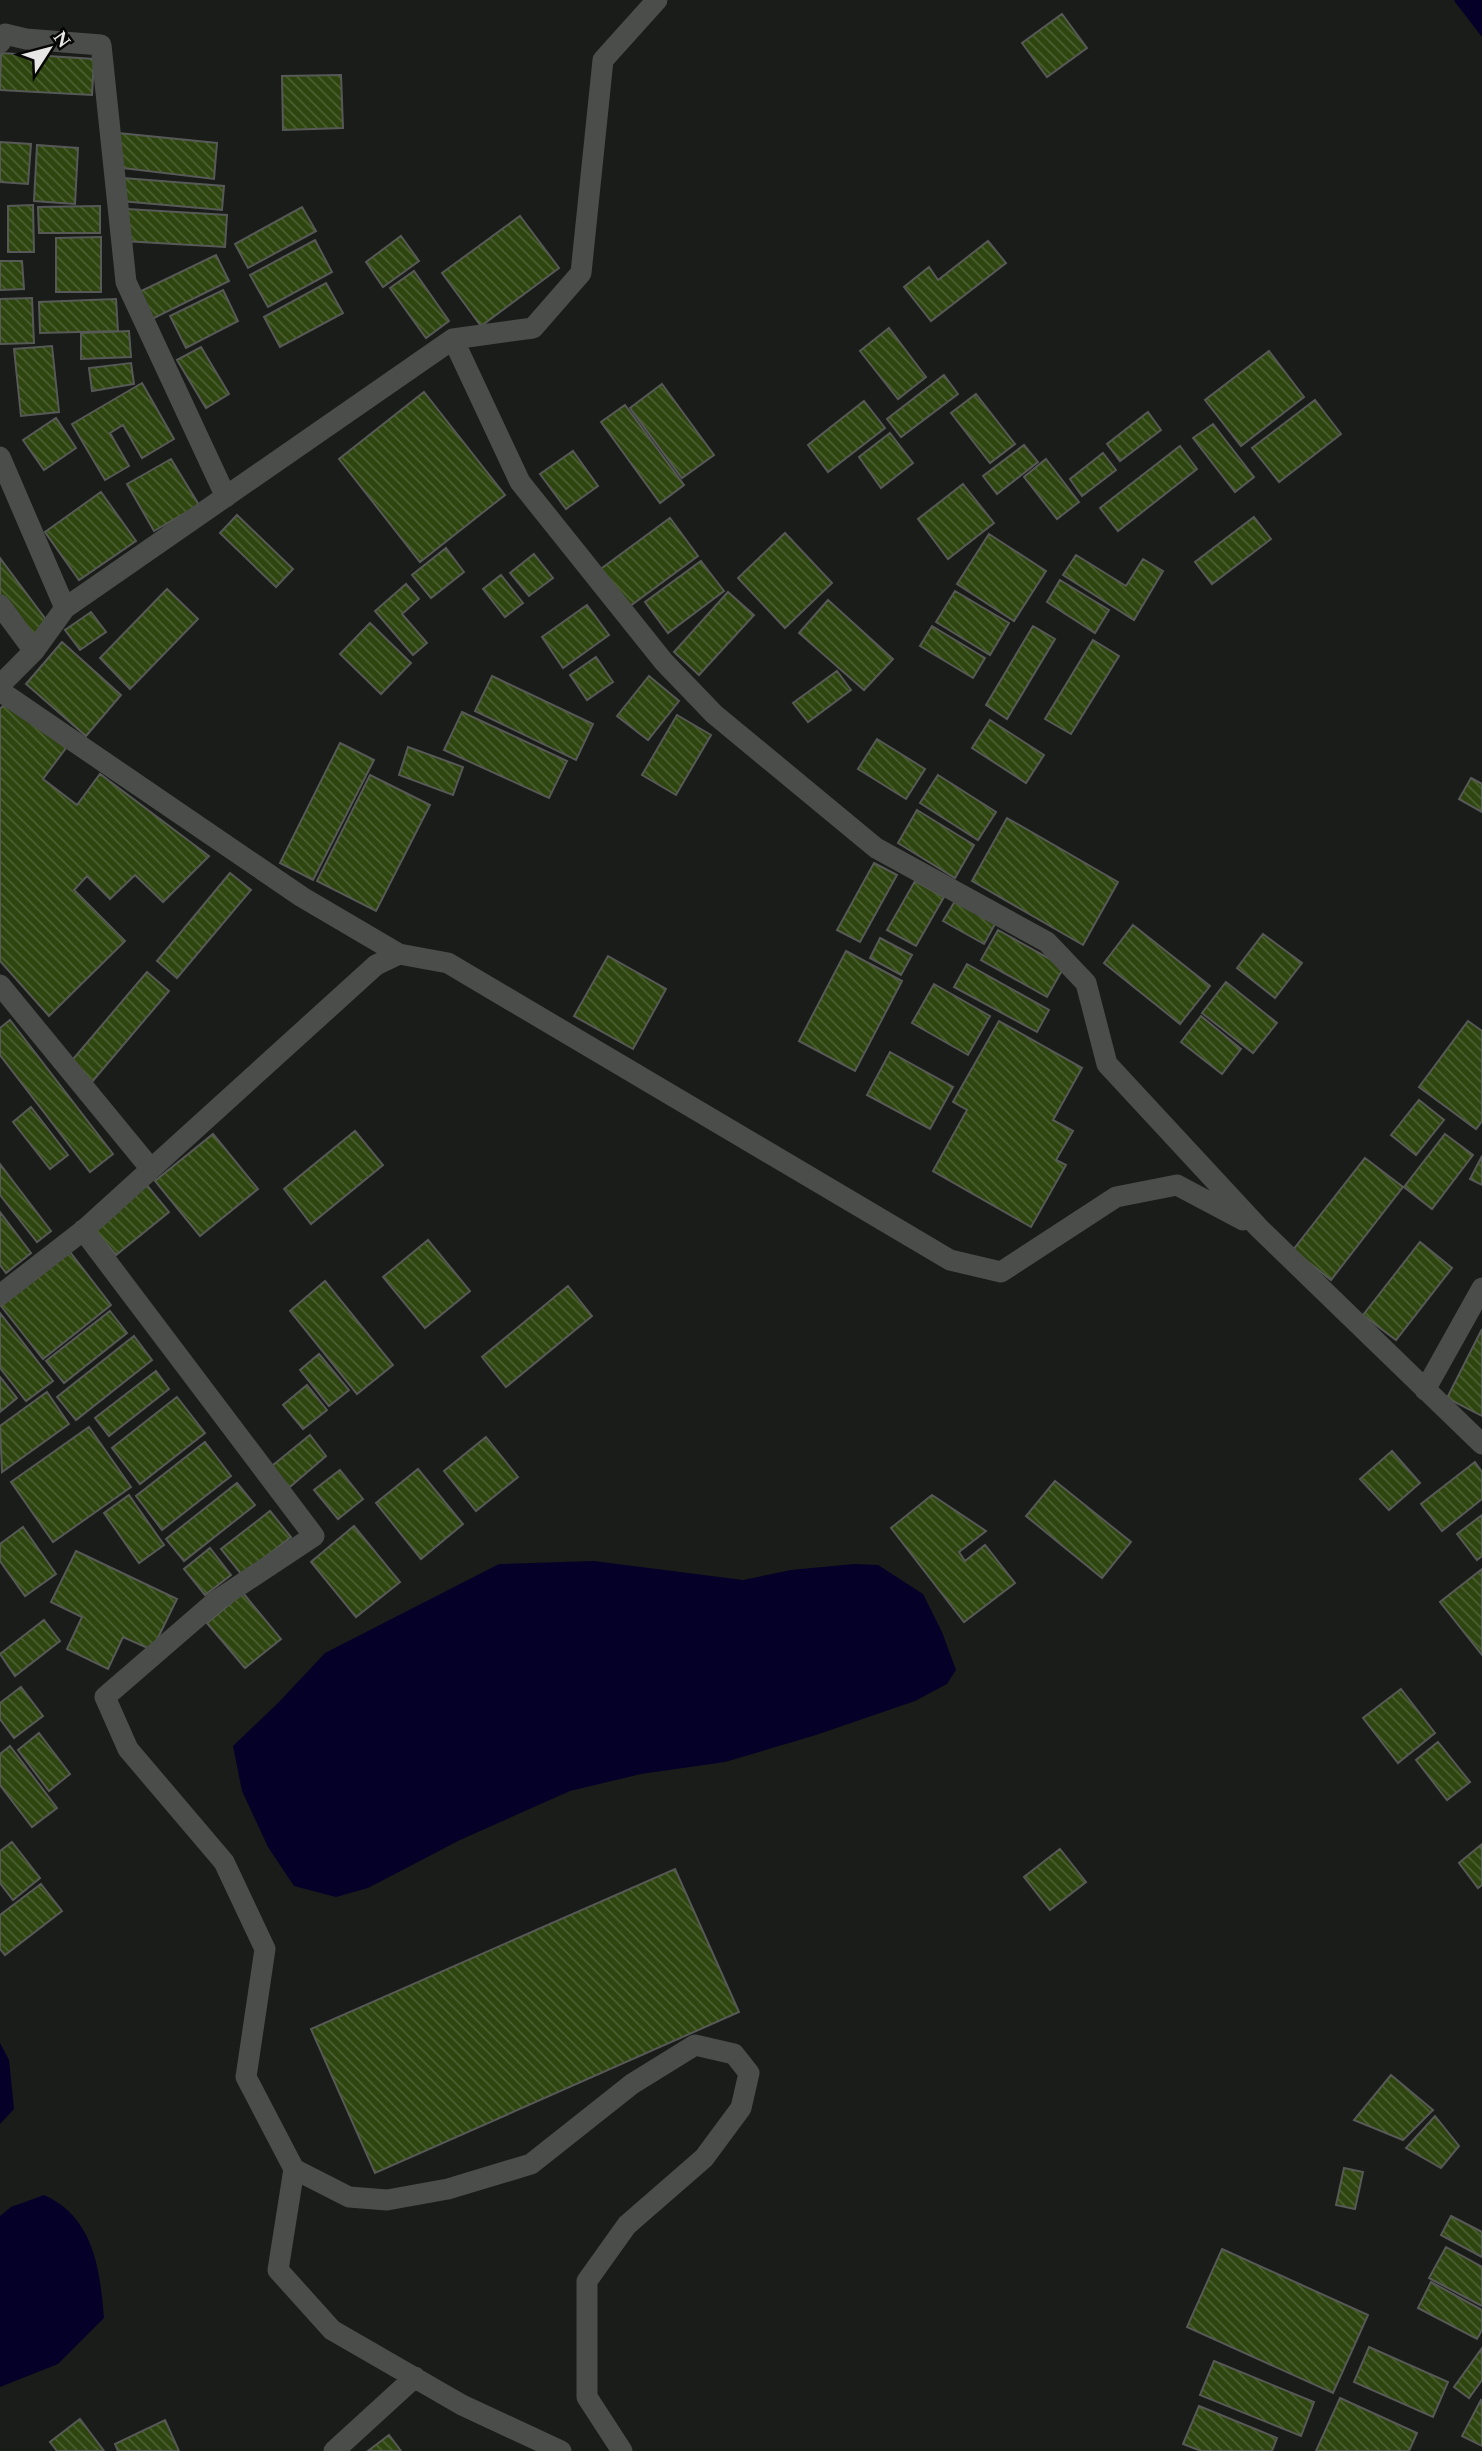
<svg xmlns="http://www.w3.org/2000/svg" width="1482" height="2451" font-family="Spectral,serif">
	<defs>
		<pattern id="building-back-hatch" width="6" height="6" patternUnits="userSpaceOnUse" patternTransform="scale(1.75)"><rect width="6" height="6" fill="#2e450f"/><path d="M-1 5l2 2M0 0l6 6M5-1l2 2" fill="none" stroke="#4c6032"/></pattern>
	</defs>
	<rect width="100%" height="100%" fill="#1a1c19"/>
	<path fill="#040028" d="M1454 0H1482V37L1455 2Z
		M594 1561 743 1580 791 1570 854 1564 878 1565 923 1594 942 1632 956 1670 947 1684 915 1701 816 1735 725 1762 641 1774 570 1791 460 1840 368 1888 336 1897 294 1886 268 1847 242 1791 233 1746 279 1702 325 1653 499 1564Z
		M0 2043 9 2060 14 2109 0 2124Z
		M44 2195C94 2217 100 2270 104 2318L58 2364 0 2387V2216L11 2207Z"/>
	<path fill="url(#building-back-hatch)" stroke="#575956" stroke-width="2" d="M1062 14 1087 48 1047 77 1022 43Z
		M1 53 94 59 92 95 0 90Z
		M341 75 343 128 283 130 282 76Z
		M118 133 217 143 214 179 115 167Z
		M0 142 31 144 28 184 0 182Z
		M37 145 78 148 75 204 34 201Z
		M123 178 224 186 222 210 121 201Z
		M33 205 34 252H8V206Z
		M100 206V233H39L38 207Z
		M302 207 316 231 248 268 235 244Z
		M127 209 227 215 225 247 124 241Z
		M520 216 559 268 481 326 442 273Z
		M401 236 419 261 383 287 366 262Z
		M101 237V292H56V238Z
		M315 240 332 272 268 307 250 275Z
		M988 241 1006 263 931 321 904 287 929 267 938 280Z
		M216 255 229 281 148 321 135 294Z
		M0 261H22L24 289 0 290Z
		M414 271 449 321 426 338 390 288Z
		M326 283 343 313 280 347 264 317Z
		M223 290 238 321 186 348 170 316Z
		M32 298 34 343 0 344V299Z
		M116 299 118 331 40 333 39 302Z
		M889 328 926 377 898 399 860 351Z
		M129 331 131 357 81 359V333Z
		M52 346 59 412 21 416 14 349Z
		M201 347 229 394 206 408 177 360Z
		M1269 351 1304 397 1241 446 1205 400Z
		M131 363 134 384 92 391 89 368Z
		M944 375 958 394 901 437 887 419Z
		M142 383 174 439 142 458 123 425 110 433 129 466 105 480 72 424Z
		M662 384 714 455 682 478 630 408Z
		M424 392 505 495 420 562 339 459Z
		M976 394 1015 444 990 463 951 413Z
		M1315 400 1341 434 1279 482 1252 448Z
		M864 401 885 428 828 472 808 445Z
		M625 405 684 485 660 503 601 422Z
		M1148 412 1161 430 1120 461 1107 444Z
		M56 418 76 448 44 470 23 440Z
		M1213 424 1254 477 1235 492 1193 438Z
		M890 433 913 463 881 488 859 457Z
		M1024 445 1038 462 997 494 983 476Z
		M1180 446 1197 469 1118 531 1100 508Z
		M573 451 598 486 566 509 540 474Z
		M1103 453 1116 470 1082 496 1070 479Z
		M171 459 199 505 154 531 127 484Z
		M1046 459 1079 502 1057 519 1024 477Z
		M963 484 994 523 948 559 918 519Z
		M101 492 136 541 79 580 45 532Z
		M237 515 293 569 276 587 220 533Z
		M1254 517 1271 539 1212 584 1195 562Z
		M670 518 698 556 626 609 598 571Z
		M785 533 832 583 785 628 738 578Z
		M989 534 1046 571 1014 621 957 584Z
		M446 548 464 572 431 598 412 575Z
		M534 554 553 578 529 596 510 573Z
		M1076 555 1126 586 1143 559 1163 571 1134 620 1063 575Z
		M0 558 50 625 30 639 0 599Z
		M701 561 724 591 668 633 645 602Z
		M501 575 523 603 505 617 483 589Z
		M1060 580 1109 610 1095 633 1047 602Z
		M406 584 419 599 402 614 427 643 413 655 375 611Z
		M167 589 198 619 130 689 100 658Z
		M955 591 1009 623 990 655 936 622Z
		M728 592 754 615 699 675 674 652Z
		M828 600 893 659 864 690 799 633Z
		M587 605 609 635 563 668 542 637Z
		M91 612 106 632 80 650 65 630Z
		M370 623 411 663 381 694 340 654Z
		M932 626 985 658 973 678 920 646Z
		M1033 626 1055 639 1007 719 986 705Z
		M1093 640 1119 656 1071 734 1045 719Z
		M62 642 121 695 86 736 26 684Z
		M596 657 613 682 587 700 570 675Z
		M837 671 851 690 808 722 793 703Z
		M492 676 593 724 576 760 475 711Z
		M649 676 679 701 648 740 617 716Z
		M6 703 66 748 43 779 77 805 100 774 209 856 163 902 135 875 110 899 87 876 74 890 125 941 49 1016 0 961V709Z
		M462 712 567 761 549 798 444 750Z
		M677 715 711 735 676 795 642 775Z
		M990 720 1044 755 1026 783 972 748Z
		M877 739 925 769 906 799 858 769Z
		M340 743 374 760 313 880 280 863Z
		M408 747 463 767 453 795 399 775Z
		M370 775 430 805 376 911 317 881Z
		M938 775 996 812 978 840 920 803Z
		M1471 778 1482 784V812L1459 799Z
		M917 810 974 845 955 878 898 843Z
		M1007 818 1118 882 1083 945 972 881Z
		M874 863 897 875 860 942 837 930Z
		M230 873 251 890 177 978 157 961Z
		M915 881 944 897 916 946 887 930Z
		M955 901 995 924 984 944 943 921Z
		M1133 925 1210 986 1180 1024 1104 963Z
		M998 930 1064 967 1047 997 981 960Z
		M1263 934 1302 963 1275 998 1237 968Z
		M880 938 912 955 901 975 870 958Z
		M846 951 902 981 855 1071 799 1041Z
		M608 956 666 989 633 1049 574 1016Z
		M967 964 1049 1010 1037 1032 954 987Z
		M147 972 169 991 91 1083 69 1064Z
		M1226 982 1277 1023 1253 1053 1202 1013Z
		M934 984 990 1016 968 1055 912 1023Z
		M1201 1016 1241 1049 1222 1074 1181 1042Z
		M10 1020 113 1154 90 1172 0 1055V1028Z
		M999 1021 1082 1068 1053 1120 1073 1131 1056 1160 1066 1165 1031 1227 933 1171 967 1110 953 1102Z
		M1468 1021 1482 1031V1121L1476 1129 1419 1087Z
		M890 1052 953 1087 930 1129 867 1095Z
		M1419 1100 1444 1120 1416 1155 1391 1135Z
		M31 1107 68 1155 50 1169 13 1122Z
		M355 1131 383 1165 311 1224 284 1189Z
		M213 1134 258 1189 200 1236 155 1181Z
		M1445 1134 1473 1155 1432 1209 1404 1187Z
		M1482 1156V1185L1470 1179Z
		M1365 1158 1403 1187 1331 1280 1293 1250Z
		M0 1164 51 1231 37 1242 0 1195Z
		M145 1183 169 1212 116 1255 91 1226Z
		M0 1212 31 1253 6 1273 0 1265Z
		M428 1240 470 1291 425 1328 383 1277Z
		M1420 1242 1452 1268 1396 1340 1363 1315Z
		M70 1252 111 1305 43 1359 1 1306Z
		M325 1281 393 1365 357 1394 290 1311Z
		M568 1286 592 1316 506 1387 482 1357Z
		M110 1311 127 1333 64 1383 46 1361Z
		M0 1313 53 1381 26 1401 0 1368Z
		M1482 1329V1416L1447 1398Z
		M134 1336 152 1360 76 1420 57 1397Z
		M319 1354 349 1390 329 1406 300 1370Z
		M156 1371 169 1389 109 1436 95 1418Z
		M0 1377 17 1398 0 1412Z
		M307 1385 327 1410 303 1429 283 1405Z
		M47 1392 69 1424 2 1472 0 1426Z
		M177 1397 205 1433 140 1484 112 1448Z
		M89 1427 131 1487 53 1542 11 1482Z
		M310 1435 326 1456 284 1492 267 1470Z
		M486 1437 518 1477 476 1511 444 1471Z
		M205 1442 231 1476 162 1530 136 1496Z
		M1392 1451 1420 1483 1389 1510 1360 1479Z
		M1475 1462 1482 1472V1499L1442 1531 1421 1504Z
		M418 1469 463 1524 421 1559 376 1503Z
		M340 1470 363 1499 338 1519 314 1490Z
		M1055 1481 1131 1542 1102 1578 1026 1516Z
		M237 1483 255 1505 184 1561 166 1539Z
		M129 1495 164 1545 139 1563 104 1513Z
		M932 1495 986 1531 959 1552 965 1561 985 1545 1015 1583 964 1622 891 1528Z
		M270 1511 291 1537 242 1575 221 1549Z
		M1482 1515V1556L1477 1560 1457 1534Z
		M354 1526 400 1582 356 1617 311 1562Z
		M23 1527 56 1574 25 1596 0 1561V1544Z
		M210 1548 231 1575 205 1595 184 1569Z
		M76 1551 177 1599 152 1650 123 1637 108 1669 67 1649 82 1617 51 1602Z
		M1482 1569V1655L1440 1602Z
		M243 1593 281 1639 245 1668 207 1623Z
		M44 1620 60 1641 15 1676 0 1654Z
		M21 1687 43 1716 14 1738 0 1719V1703Z
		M1401 1689 1435 1733 1398 1763 1363 1718Z
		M39 1733 70 1774 49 1791 18 1750Z
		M1438 1742 1470 1782 1447 1800 1416 1760Z
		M10 1746 57 1808 32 1827 0 1785V1754Z
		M12 1842 40 1878 13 1900 0 1883V1851Z
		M1482 1844V1885L1478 1888 1459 1863Z
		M1060 1849 1086 1882 1050 1910 1024 1877Z
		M675 1869 739 2012 375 2173 311 2029Z
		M41 1884 62 1911 5 1955 0 1949V1915Z
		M1391 2075 1433 2110 1403 2140 1354 2120Z
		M1435 2116 1459 2146 1441 2168 1406 2148Z
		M1344 2168 1363 2172 1355 2209 1336 2205Z
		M1451 2216 1482 2232V2257L1441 2235Z
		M1446 2247 1482 2267V2306L1429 2278Z
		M1222 2249 1368 2315 1333 2393 1187 2327Z
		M1431 2282 1482 2310V2330L1477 2339 1418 2308Z
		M1369 2347 1448 2382 1433 2417 1354 2382Z
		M1482 2348V2380L1469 2398 1454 2387Z
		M1214 2361 1314 2402 1301 2436 1200 2395Z
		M1340 2398 1417 2433 1409 2451H1316Z
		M1481 2400 1482 2401V2446L1462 2436Z
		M1199 2406 1277 2438 1272 2451H1201L1183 2444Z
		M80 2419 104 2451H57L50 2442Z
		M165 2420 179 2451H118L115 2444Z
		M389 2435 401 2451H368Z"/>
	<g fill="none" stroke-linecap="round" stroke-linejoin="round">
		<path stroke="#4b4d4a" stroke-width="21" d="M0 43 5 34 26 39 101 45 126 282 226 497
			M453 339 520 482 664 662 714 714 876 848 1047 942 1086 983 1107 1064 1259 1228 1482 1444
			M0 457 65 608
			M0 605 34 651
			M0 685 34 651 65 608 453 339 533 328 581 273 603 60 657 0
			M0 691 302 897 399 954
			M0 985 151 1169
			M83 1230 314 1536 216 1601 105 1697 128 1749 224 1862 265 1949 246 2077 294 2169 278 2270 332 2330 462 2405 561 2451
			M0 1295 85 1229 376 965 399 954 448 963 950 1260 1001 1272 1116 1197 1177 1185 1243 1220
			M1425 1390 1482 1288
			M294 2169 349 2197 387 2200 448 2189 531 2164 632 2084 695 2045 734 2054 749 2073 741 2108 704 2158 627 2225 587 2281V2397L622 2451
			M334 2451 415 2377"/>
	</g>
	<g transform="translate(49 49) rotate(54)" stroke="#060605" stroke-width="5" paint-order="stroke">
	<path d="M0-5L12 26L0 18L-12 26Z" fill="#e7e8e6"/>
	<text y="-10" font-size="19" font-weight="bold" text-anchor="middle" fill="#e7e8e6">N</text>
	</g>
</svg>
